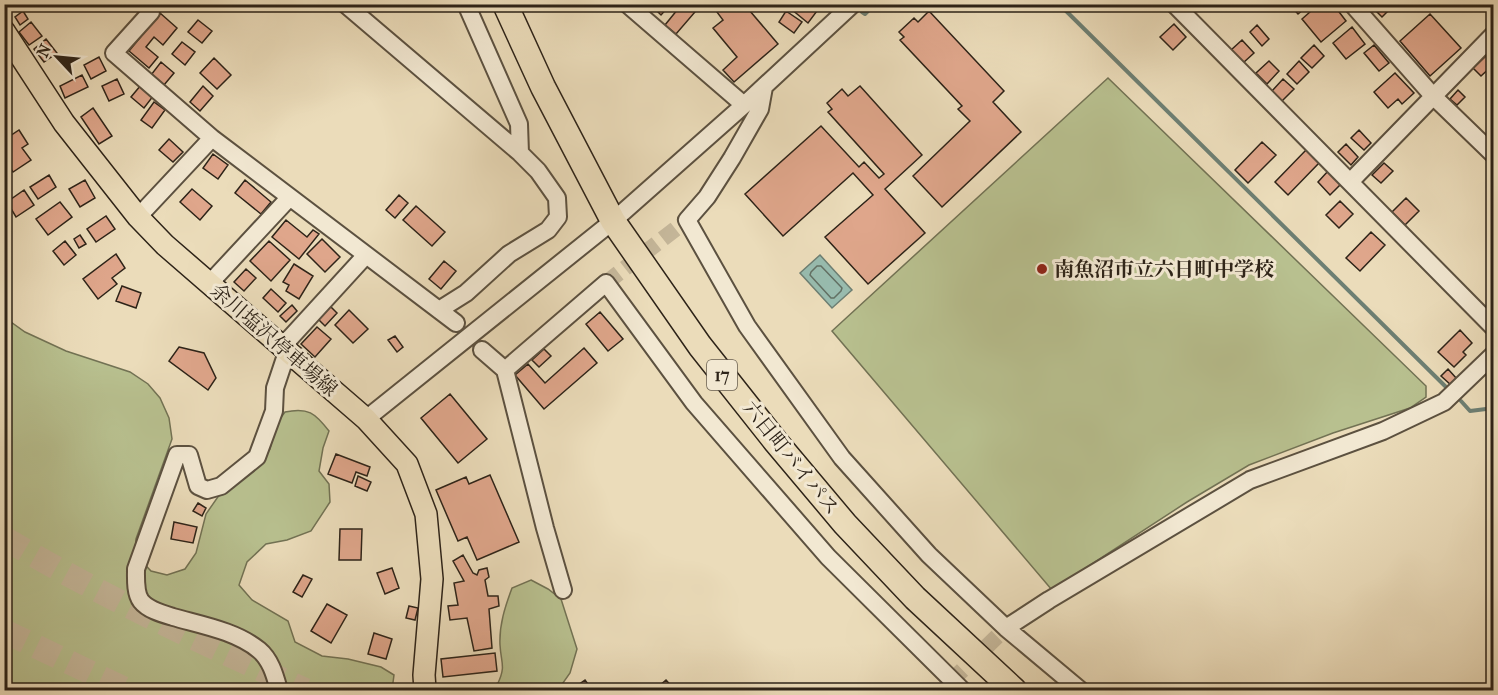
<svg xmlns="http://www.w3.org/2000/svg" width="1498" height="695" font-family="'IM FELL French Canon','Noto Serif JP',serif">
	<rect width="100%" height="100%" fill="#ebdcba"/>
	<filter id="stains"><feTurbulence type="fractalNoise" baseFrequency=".00333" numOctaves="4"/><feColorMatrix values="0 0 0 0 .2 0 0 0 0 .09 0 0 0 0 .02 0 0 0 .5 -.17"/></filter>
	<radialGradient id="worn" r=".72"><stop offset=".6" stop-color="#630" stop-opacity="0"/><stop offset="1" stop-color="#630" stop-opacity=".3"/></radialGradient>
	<path fill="#b8c08f" stroke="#727254" stroke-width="1.5" d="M1108 78 1426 386V397L1410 408 1333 433 1249 465 1187 502 1052 590 832 331Z
		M4 317 25 332 66 351 130 372 148 384 160 398 169 418 172 439 136 539 135 554 151 571 167 575 185 569 196 553 206 514 222 491 261 462 270 449 276 424 285 412C308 407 315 413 329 431L323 448 319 471 329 484 330 502 311 531 287 540 266 544 247 562 239 585 252 600 288 621 295 642 322 656 348 659 381 667 394 675 392 690H5Z
		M531 580 548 589 561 599 577 649 570 673 558 690H482L498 683C506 666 501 663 500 645 499 625 505 607 512 588Z"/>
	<path fill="#98bcaf" stroke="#6d7f73" stroke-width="1.5" d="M820 255 852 290 832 308 800 273Z"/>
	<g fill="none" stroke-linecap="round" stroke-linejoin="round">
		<path stroke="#627064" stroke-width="1.5" d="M817 266H821L842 288 841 291 834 298H831L810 275 811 272Z"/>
		<path stroke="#6d7f73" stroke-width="4" d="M1059 4 1445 386
			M862 12 865 14 875 4
			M1461 401 1470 411 1494 408"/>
	</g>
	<path fill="#dfa68b" stroke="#2d2318" stroke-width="1.5" d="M650 4H671L661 15Z
		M682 4 701 5 676 34 665 25Z
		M711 4H744L778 44 734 82 723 70 737 57 713 28 723 20Z
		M785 4H808L817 11 808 23Z
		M1289 4H1310L1298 14Z
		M1319 4H1333L1346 21 1321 42 1302 19Z
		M1377 4H1395L1382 17 1373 8Z
		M23 11 28 19 20 25 15 17Z
		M786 11 802 22 794 33 779 22Z
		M929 11 1004 91 993 102 1021 132 942 207 913 176 970 121 958 109 962 106 900 40 904 37 899 32 914 18 918 22Z
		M160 13 177 28 163 45 154 37 146 47 158 57 149 68 129 51Z
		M1430 14 1461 48 1430 76 1400 41Z
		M198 20 212 31 202 43 188 32Z
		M31 22 42 36 29 45 19 32Z
		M1174 24 1186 37 1173 50 1160 37Z
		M1257 25 1269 39 1262 46 1250 32Z
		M1352 27 1365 44 1346 59 1333 43Z
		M46 39 57 53 44 62 34 49Z
		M1242 40 1254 53 1243 63 1231 50Z
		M182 42 195 52 185 65 172 54Z
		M1314 45 1324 56 1312 68 1301 58Z
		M1374 45 1389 63 1379 71 1364 53Z
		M1486 56 1494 64 1481 76 1473 68Z
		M99 57 106 71 91 79 84 65Z
		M214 58 231 75 217 89 200 73Z
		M1269 61 1279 71 1267 84 1256 73Z
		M1299 61 1309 72 1297 84 1287 74Z
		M161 62 174 73 164 85 151 75Z
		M1395 73 1414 93 1402 104 1398 99 1388 108 1374 92Z
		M82 75 88 87 65 98 60 86Z
		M117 79 124 94 109 101 102 86Z
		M1283 79 1294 89 1281 102 1271 92Z
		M141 85 154 95 144 108 131 97Z
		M203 86 213 96 200 111 190 102Z
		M860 86 922 155 885 189 925 233 868 284 825 237 873 195 853 173 783 236 745 194 821 126 859 167 864 162 879 178 884 174 828 112 832 109 827 103 842 89 848 96Z
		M1458 90 1465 97 1457 105 1450 99Z
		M154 102 165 110 152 128 141 120Z
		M93 108 112 136 99 144 81 117Z
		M19 130 28 144 22 148 31 160 13 172 4 159V140Z
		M1359 130 1371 143 1364 150 1351 138Z
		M169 139 183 152 173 162 159 150Z
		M1262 142 1276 155 1248 183 1235 170Z
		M1346 144 1358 157 1351 165 1338 152Z
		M1306 150 1319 163 1288 195 1275 182Z
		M213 154 228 165 218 179 203 168Z
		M1384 163 1393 171 1381 183 1372 175Z
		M1328 171 1341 184 1330 195 1318 182Z
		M49 175 56 187 38 199 30 187Z
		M85 180 95 198 80 207 69 189Z
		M245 180 271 202 261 214 235 193Z
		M192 189 212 206 200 220 180 202Z
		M24 190 34 205 16 217 7 202Z
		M399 195 408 203 395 218 386 210Z
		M1406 198 1419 211 1405 225 1392 212Z
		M1340 201 1353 214 1339 228 1326 215Z
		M60 202 72 217 48 235 36 219Z
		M416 206 445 232 432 246 403 220Z
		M106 216 115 229 96 242 87 229Z
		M286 220 307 237 313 230 319 234 299 259 272 237Z
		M1371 232 1385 245 1360 271 1346 258Z
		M80 235 86 244 79 248 74 239Z
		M322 239 340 257 325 272 307 254Z
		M65 241 76 255 64 265 53 251Z
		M269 241 290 260 271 281 250 261Z
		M116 254 125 268 112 278 117 284 98 299 83 279Z
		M444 261 456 271 441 289 429 279Z
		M294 264 313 276 299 299 286 291 289 285 283 282Z
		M246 269 256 278 244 291 234 282Z
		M122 286 141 293 136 308 116 301Z
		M271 289 286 303 278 312 263 298Z
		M292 305 297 311 286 322 280 316Z
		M330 306 337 313 325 326 318 319Z
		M349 310 368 329 353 343 335 325Z
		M600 312 623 339 608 351 586 324Z
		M317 327 331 339 315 357 301 344Z
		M1460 330 1472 343 1463 352 1466 355 1454 367 1438 352Z
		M395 336 403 347 397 352 388 340Z
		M179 347 204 353 216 378 208 390 169 361Z
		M584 348 597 363 544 409 515 375 528 364 545 383Z
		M544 349 551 356 539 367 532 360Z
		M1448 369 1457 379 1451 385 1441 376Z
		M450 394 487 439 458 463 421 418Z
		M336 454 370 467 367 476 356 472 352 483 328 474Z
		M490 475 519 542 477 560 467 537 458 541 436 490 466 477 469 484Z
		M358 476 371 482 367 491 355 486Z
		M198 503 206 508 202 516 193 511Z
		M174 522 197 527 193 543 171 539Z
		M340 529H362L361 560H339Z
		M463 555 473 573 477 575 479 570 487 568 489 577 485 580 488 596H498L499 606 489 609 492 648 474 651 467 618 450 620 448 606 458 605 454 583 464 581 453 561Z
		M392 568 399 588 385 594 377 573Z
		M303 575 312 579 302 597 293 592Z
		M327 604 347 615 331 643 311 631Z
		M409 606 418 608 415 620 406 618Z
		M374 633 392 639 386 659 368 654Z
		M495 653 497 671 443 677 441 659Z
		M585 680 592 690H571Z
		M666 680 675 690H663L659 686Z
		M461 685V690H442L441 686Z"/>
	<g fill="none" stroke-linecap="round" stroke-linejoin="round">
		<path stroke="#c5b79a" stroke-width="16" stroke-dasharray="16 8" stroke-linecap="butt" d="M606 283 687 220
			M951 681 1006 628"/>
		<path stroke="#c5b79a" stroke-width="24" stroke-dasharray="24 12" stroke-linecap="butt" d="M4 538C101 596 203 643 305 690
			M4 631 127 690"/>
		<defs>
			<path id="minor" d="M345 4 520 153 538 171 557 198 558 217 548 230 509 254 466 293 439 310
				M466 4 519 124 520 153
				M627 4 744 105
				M1174 4 1494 328
				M1352 4 1433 96 1494 155
				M151 12 114 53 212 138
				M764 87 760 109 732 158 707 197 687 220 747 326 842 458 929 555 1006 628 1080 690
				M1350 182 1494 34
				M138 217 212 138 456 323
				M209 284 290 197
				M281 348 366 255
				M482 350 505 370 545 528 563 590
				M505 370 606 283 694 403 828 557 962 690
				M366 419 613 221 744 105 853 4
				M1006 628 1049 600 1250 480 1383 431 1444 402 1494 354
				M279 690C275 676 271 660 259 650 236 631 201 625 173 617 163 614 148 610 141 601 135 593 136 578 136 569L177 455H189L198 486 207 490 221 486 257 457 274 411 275 388 287 352"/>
			<path id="major" d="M4 31 64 123 138 217 165 245 366 419 407 464 426 514 432 579 424 675 425 690"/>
			<path id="highway" d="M505 4 543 87 613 221 700 346 776 442 845 524 915 598 1014 690"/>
		</defs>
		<use href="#minor" stroke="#5c5140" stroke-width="20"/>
		<use href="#major" stroke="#2d2318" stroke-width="24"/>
		<use href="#highway" stroke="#2d2318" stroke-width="27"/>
		<use href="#minor" stroke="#f2e8d2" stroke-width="16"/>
		<use href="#major" stroke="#ebdcba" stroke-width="21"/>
		<use href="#highway" stroke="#ebdcba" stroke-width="24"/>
	</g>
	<circle fill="#8f2418" stroke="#f2e8d2" stroke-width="2" cx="1042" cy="269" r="6"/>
	<g text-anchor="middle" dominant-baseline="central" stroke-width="6" stroke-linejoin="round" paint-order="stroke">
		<rect fill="#f2e8d2" stroke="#685e50" stroke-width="1.5" x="707" y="360" width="30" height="30" rx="4.5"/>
		<g font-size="18" font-weight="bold" fill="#2d2318">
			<text x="722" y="375">17</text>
		</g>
		<g font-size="20" font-weight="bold" fill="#2d2318" stroke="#f2e8d2" text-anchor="start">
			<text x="1054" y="269">南魚沼市立六日町中学校</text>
		</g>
		<g font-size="20" fill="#2d2318" stroke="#f2e8d2">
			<text transform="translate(274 340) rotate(41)">余川塩沢停車場線</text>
			<text transform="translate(791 458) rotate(51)">六日町バイパス</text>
		</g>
	</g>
	<rect width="1498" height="695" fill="none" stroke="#ebdcba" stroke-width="24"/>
	<rect x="6" y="6" width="1486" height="683" fill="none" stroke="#2d2318" stroke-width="3"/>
	<rect x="12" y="12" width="1474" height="671" fill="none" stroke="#2d2318" stroke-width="1.5"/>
	<g transform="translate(57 57) rotate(296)" stroke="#f2e8d2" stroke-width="4.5" paint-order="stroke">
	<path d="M0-4.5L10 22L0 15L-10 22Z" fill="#2d2318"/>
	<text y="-9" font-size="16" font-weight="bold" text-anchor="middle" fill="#2d2318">N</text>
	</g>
	<rect width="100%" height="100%" filter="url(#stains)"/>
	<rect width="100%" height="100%" fill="url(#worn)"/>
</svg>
